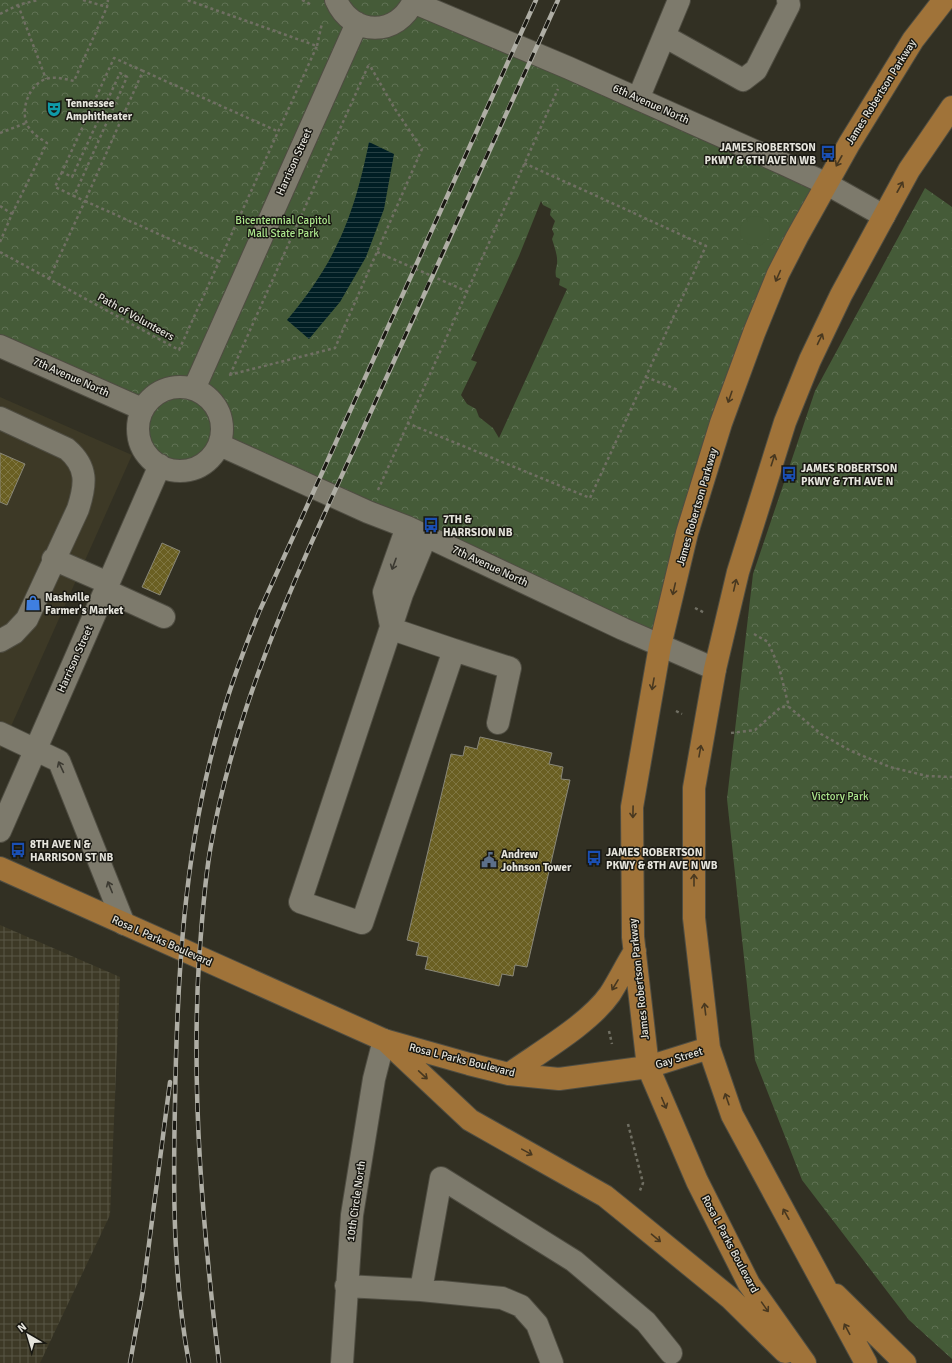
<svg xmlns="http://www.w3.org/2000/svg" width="952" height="1363" font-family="Signika,sans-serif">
	<defs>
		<pattern id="industrial-grid" width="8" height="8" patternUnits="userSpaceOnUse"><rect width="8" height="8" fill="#3d3926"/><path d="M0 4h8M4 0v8" fill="none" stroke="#595645"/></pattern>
		<pattern id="park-crowns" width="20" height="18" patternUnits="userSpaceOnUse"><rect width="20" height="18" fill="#455b38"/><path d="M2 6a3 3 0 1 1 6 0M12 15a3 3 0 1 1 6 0" fill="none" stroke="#607254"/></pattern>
		<pattern id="water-rules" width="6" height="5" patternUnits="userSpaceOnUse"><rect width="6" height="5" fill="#001e24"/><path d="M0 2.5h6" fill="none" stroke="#253f43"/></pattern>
		<pattern id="building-cross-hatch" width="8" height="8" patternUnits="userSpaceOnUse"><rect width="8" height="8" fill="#6a5f22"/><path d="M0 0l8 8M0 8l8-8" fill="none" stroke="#7f7642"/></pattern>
	</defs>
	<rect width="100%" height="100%" fill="#323023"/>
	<path fill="#3d3926" d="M0 397 132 455 0 751Z"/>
	<path fill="url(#industrial-grid)" d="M0 925 120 977 110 1215 40 1363H0Z"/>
	<path fill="url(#park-crowns)" fill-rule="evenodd" d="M0 0H414L827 184 778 274 660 646 217 450C185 489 128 465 139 415L0 346ZM541 201 543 205 551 209 550 215 555 221 552 229 554 234 552 239C554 246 558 255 557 264 556 269 555 271 556 277L560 279 559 285 567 289 499 438 493 428 479 417 476 409 467 404 461 395 477 362 471 360 519 256Z
		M925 188 952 207V1359L909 1320 802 1180 755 1060 727 799 753 574 815 391Z"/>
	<path fill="#455b38" d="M740 231a15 15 0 1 1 30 0a15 15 0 1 1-30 0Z"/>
	<path fill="url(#water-rules)" d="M369 142 394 154 384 209 366 257 340 302 309 339 287 320C336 262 354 216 369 142Z"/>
	<path fill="url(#building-cross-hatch)" stroke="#898778" d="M0 453 25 464 7 505 0 502Z
		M162 543 180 551 160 595 142 587Z
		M480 737 552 753 549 764 563 767 561 779 570 780 527 967 515 965 513 976 502 974 499 986 425 969 428 957 416 955 419 943 407 940 451 754 463 756 465 746 477 749Z"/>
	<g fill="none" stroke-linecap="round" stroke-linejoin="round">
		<defs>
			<path id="minor" d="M336 0C352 37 398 37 414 0
				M413 2 569 68 784 164 827 184 884 216
				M664 36 743 80 756 70 789 5 788 0
				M638 99 679 0
				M0 346 142 409
				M138 429a42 42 0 1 1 84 0a42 42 0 1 1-84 0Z
				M194 389 357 23
				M0 418 67 449C88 467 86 484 78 509L27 619 14 633 0 641
				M220 445 368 512 407 527 623 629 715 669
				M53 559 108 583
				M105 590 164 617
				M391 626 384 592 407 527
				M392 629 454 650 362 923 300 902 402 594 426 536
				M454 650 510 668 498 723
				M0 733 59 761 124 924
				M0 831 160 465
				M346 1286 421 1290 502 1298 521 1306 537 1324 552 1363
				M421 1290 441 1178 574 1261 646 1322 671 1353
				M342 1363 352 1215 374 1079 384 1040"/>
			<path id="major" d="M0 868 384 1040 469 1064 509 1074 559 1079 648 1067 709 1048
				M388 1043 470 1120 605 1196 626 1213 730 1298 785 1352
				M509 1074C540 1052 589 1024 610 994 619 980 626 965 635 951
				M836 1295 905 1363
				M805 1363 749 1284 697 1181 648 1067 633 937 632 807 660 646 687 533 721 423 754 333 778 274 797 237 849 144 913 40 944 0
				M866 1363 732 1115 709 1048 694 918V788L715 669 738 572 785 422 810 360 841 295 909 170 952 107"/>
		</defs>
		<use href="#minor" stroke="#4f4d42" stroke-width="24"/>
		<use href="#major" stroke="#4f4d42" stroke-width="24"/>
		<path stroke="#706f63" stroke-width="2.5" stroke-dasharray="3 3" stroke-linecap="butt" d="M83 0 107 7 108 0
			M302 0 312 5
			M18 5 46 79
			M0 14 18 5 38 0
			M317 46 322 23
			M0 133 26 123
			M62 172 55 187 74 196
			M0 206 12 214 0 242
			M12 214 47 143C39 138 30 132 27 124 20 108 30 84 46 79 55 76 65 79 74 81L107 7
			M0 252 179 350 317 46 187 0
			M377 252 466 291
			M219 261 85 201 143 71 277 131
			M49 279 85 201 74 196 127 77 120 73 72 177 62 172 114 58 143 71
			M229 375 335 348 422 149 395 109 369 64
			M230 375 369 64
			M646 377 678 390
			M407 423 590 498 706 246 524 163
			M378 490 558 89
			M695 608 705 613
			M754 634 768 642 779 667 789 707 821 734 851 751 890 767 927 776 952 777
			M676 711 682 714
			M731 733 755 730 781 707H789
			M609 1031 612 1044
			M628 1124 643 1183 639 1193"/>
		<use href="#minor" stroke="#7d7a6c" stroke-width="22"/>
		<use href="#major" stroke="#a07339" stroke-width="22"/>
		<defs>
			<path id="rail" d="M130 1363 143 1290 170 1082
				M189 1363C173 1277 173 1190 175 1103 177 977 184 852 218 730 229 689 244 649 260 610L536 0
				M219 1363C203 1229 191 1095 199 960 202 922 204 883 211 845 237 697 302 563 364 427 428 284 493 142 558 0"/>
		</defs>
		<use href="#rail" stroke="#afaea5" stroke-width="4.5"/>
		<use href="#rail" stroke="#191812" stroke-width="3" stroke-dasharray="9" stroke-linecap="butt"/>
	</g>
	<defs><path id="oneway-shaft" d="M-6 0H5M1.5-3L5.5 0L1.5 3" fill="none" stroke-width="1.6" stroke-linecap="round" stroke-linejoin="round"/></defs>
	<g stroke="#483820">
		<use href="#oneway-shaft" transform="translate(839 161) rotate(119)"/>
		<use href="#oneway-shaft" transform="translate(900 187) rotate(-61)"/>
		<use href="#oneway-shaft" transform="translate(778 276) rotate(114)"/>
		<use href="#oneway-shaft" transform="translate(820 339) rotate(-65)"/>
		<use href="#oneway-shaft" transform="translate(730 397) rotate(109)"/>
		<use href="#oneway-shaft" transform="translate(773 460) rotate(-72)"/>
		<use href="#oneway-shaft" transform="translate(735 585) rotate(-77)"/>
		<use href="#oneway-shaft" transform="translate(674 589) rotate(103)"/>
		<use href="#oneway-shaft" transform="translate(653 684) rotate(100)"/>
		<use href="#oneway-shaft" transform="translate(700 751) rotate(-80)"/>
		<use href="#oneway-shaft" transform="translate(633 812) rotate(91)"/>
		<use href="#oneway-shaft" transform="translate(694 880) rotate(-90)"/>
		<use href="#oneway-shaft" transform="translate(615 985) rotate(121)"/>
		<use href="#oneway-shaft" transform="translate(705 1009) rotate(-97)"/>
		<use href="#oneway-shaft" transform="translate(423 1075) rotate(43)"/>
		<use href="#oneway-shaft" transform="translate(727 1099) rotate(-109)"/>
		<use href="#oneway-shaft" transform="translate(664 1103) rotate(67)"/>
		<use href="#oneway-shaft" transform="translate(527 1152) rotate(29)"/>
		<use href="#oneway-shaft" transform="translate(786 1214) rotate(-119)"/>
		<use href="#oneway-shaft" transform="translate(656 1238) rotate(40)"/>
		<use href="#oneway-shaft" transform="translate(765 1307) rotate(55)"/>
		<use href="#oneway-shaft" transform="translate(847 1329) rotate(-118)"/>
	</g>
	<g stroke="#3c3a32">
		<use href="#oneway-shaft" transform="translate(394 564) rotate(110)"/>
		<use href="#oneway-shaft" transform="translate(61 767) rotate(-115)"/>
		<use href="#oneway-shaft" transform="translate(110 887) rotate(-112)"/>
	</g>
	<defs>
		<symbol id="theatre-bare" viewBox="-9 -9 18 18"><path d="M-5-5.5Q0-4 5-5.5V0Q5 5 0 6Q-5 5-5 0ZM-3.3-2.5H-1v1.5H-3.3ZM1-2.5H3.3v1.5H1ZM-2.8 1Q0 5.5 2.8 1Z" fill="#0f9aa8" stroke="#191812" stroke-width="2.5" paint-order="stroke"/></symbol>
		<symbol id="bus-bare" viewBox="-9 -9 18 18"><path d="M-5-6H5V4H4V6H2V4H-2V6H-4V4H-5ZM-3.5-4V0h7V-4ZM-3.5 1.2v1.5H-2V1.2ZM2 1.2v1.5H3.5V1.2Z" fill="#1a4fb4" stroke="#191812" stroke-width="2.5" paint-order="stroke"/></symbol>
		<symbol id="shop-bare" viewBox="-9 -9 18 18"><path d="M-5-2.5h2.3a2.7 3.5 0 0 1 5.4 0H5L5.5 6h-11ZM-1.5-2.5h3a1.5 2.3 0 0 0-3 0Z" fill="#3f7fe0" stroke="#191812" stroke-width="2.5" paint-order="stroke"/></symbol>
		<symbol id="civic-bare" viewBox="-9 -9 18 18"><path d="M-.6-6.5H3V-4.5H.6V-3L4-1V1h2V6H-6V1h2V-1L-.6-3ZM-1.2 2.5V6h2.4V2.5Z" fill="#5c6f8a" stroke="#191812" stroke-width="2.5" paint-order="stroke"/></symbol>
	</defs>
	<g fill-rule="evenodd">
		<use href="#theatre-bare" x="43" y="98" width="22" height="22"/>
		<use href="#bus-bare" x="817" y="142" width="22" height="22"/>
		<use href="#bus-bare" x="778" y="463" width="22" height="22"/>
		<use href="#bus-bare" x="420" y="514" width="22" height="22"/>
		<use href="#shop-bare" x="22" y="592" width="22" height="22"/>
		<use href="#bus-bare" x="7" y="839" width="22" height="22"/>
		<use href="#bus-bare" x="583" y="847" width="22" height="22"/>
		<use href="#civic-bare" x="478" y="849" width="22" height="22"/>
	</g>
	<g text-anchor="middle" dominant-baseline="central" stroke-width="3" stroke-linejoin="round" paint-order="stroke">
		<g font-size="11" fill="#e5e4dc" stroke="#191812">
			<text transform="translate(881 92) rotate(-58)">James Robertson Parkway</text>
			<text transform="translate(651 104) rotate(24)">6th Avenue North</text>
			<text transform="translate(294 162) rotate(-66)">Harrison Street</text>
			<text transform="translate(136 317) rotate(29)">Path of Volunteers</text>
			<text transform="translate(71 377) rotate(24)">7th Avenue North</text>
			<text transform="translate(697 507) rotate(-74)">James Robertson Parkway</text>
			<text transform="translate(490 566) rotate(25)">7th Avenue North</text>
			<text transform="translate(75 659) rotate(-66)">Harrison Street</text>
			<text transform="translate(162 941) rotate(24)">Rosa L Parks Boulevard</text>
			<text transform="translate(639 979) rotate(-96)">James Robertson Parkway</text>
			<text transform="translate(679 1058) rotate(-17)">Gay Street</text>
			<text transform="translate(462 1060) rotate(14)">Rosa L Parks Boulevard</text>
			<text transform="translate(356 1201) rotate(-82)">10th Circle North</text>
			<text transform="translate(730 1244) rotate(62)">Rosa L Parks Boulevard</text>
		</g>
		<g font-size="11" font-weight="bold" fill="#e5e4dc" stroke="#191812" text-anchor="start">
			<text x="66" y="103">Tennessee<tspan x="66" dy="13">Amphitheater</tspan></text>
			<text x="816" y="147" text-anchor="end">JAMES ROBERTSON<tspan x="816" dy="13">PKWY &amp; 6TH AVE N WB</tspan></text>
			<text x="801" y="468">JAMES ROBERTSON<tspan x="801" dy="13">PKWY &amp; 7TH AVE N</tspan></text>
			<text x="443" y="519">7TH &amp;<tspan x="443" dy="13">HARRSION NB</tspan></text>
			<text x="45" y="597">Nashville<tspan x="45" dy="13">Farmer's Market</tspan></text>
			<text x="30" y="844">8TH AVE N &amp;<tspan x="30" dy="13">HARRISON ST NB</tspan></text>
			<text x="606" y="852">JAMES ROBERTSON<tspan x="606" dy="13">PKWY &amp; 8TH AVE N WB</tspan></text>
			<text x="501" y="854">Andrew<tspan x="501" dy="13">Johnson Tower</tspan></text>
		</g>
		<g font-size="11" fill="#ace68d" stroke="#191812">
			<text x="283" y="220">Bicentennial Capitol<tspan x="283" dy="13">Mall State Park</tspan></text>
			<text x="840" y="796">Victory Park</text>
		</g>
	</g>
	<g transform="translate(28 1335) rotate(322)" stroke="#191812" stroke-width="3" paint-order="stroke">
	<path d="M0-3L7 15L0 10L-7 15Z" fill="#e5e4dc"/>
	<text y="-6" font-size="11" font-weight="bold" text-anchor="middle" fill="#e5e4dc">N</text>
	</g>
</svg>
